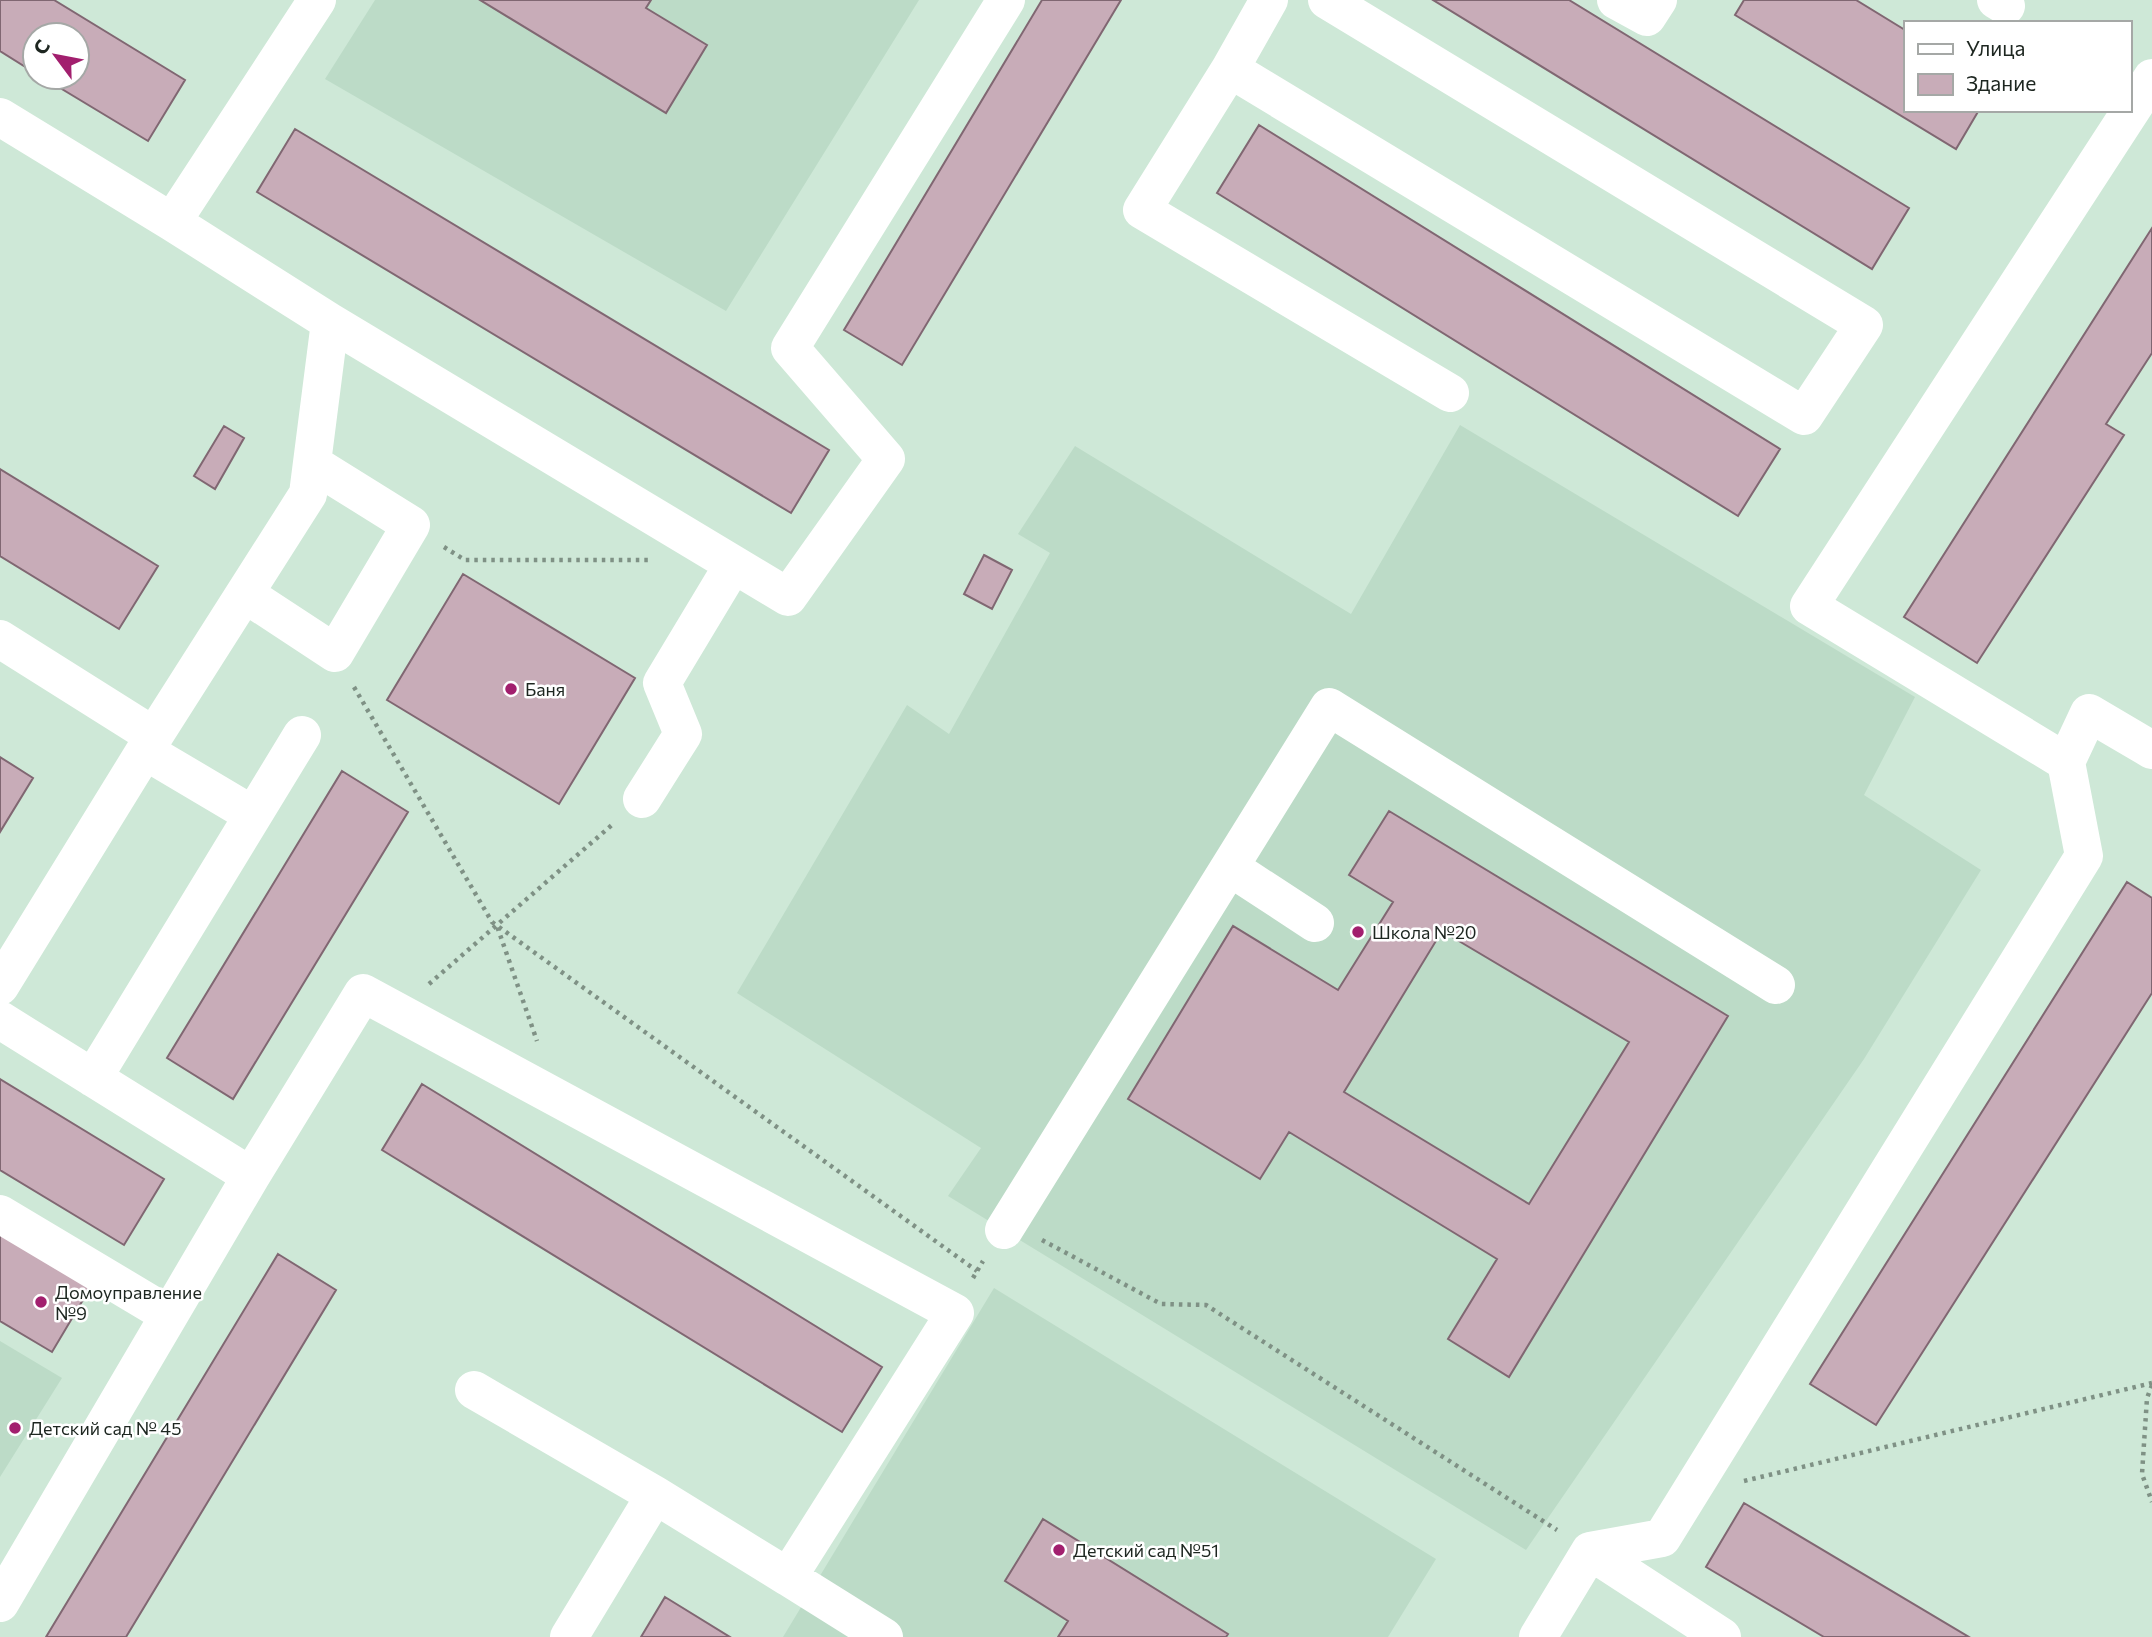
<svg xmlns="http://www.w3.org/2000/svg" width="2152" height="1637" font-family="Commissioner,sans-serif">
	<rect width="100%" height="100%" fill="#cee8d7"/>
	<path fill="#bcdbc7" d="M375 0H919L726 311 325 79Z
		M1460 425 1915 697 1864 795 1981 870 1864 1059 1526 1550 948 1196 981 1148 737 993 907 705 949 734 1050 553 1018 534 1075 446 1351 614Z
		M994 1288 1436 1559 1388 1637H783Z
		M0 1341 62 1378 0 1477Z"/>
	<path fill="#c8acb8" stroke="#806772" stroke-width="2" fill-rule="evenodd" d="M0 0H54L185 80 148 141 42 77H77V35H35V73L0 51Z
		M480 0H651L646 8 707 45 666 113Z
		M1042 0H1121L902 365 844 330Z
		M1433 0H1569L1909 208 1872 269Z
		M1744 0H1856L1905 30V110H1979L1956 149 1735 15Z
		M1259 125 1780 449 1738 516 1217 193Z
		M295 129 829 450 791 513 257 192Z
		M2152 228V353L2106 424 2124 435 1977 663 1904 617Z
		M224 426 244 438 215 489 194 476Z
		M0 469 158 566 119 629 0 556Z
		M984 555 1012 570 992 609 964 594Z
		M463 574 635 678 559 804 387 700Z
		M0 757 33 778 0 832Z
		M342 771 408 812 233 1099 167 1058Z
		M1389 811 1728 1016 1509 1377 1448 1339 1497 1259 1289 1132 1260 1179 1128 1099 1233 926 1338 990 1393 902 1349 875ZM1442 931 1629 1042 1529 1204 1344 1092Z
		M2127 882 2152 898V993L1876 1425 1810 1384Z
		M0 1079 164 1179 124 1245 0 1170Z
		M422 1084 882 1367 842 1432 382 1150Z
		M0 1228 93 1283 52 1352 0 1321Z
		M278 1254 336 1290 126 1637H46Z
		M1744 1503 1969 1637H1824L1706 1567Z
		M1043 1519 1228 1634 1226 1637H1058L1068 1621 1005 1581Z
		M665 1597 730 1637H641Z"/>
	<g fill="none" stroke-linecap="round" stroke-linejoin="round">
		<path stroke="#7f9185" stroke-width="4.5" stroke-dasharray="3.5 5" stroke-linecap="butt" d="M444 547 465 560H649
			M354 687 492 922 497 926 537 1041
			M492 922 977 1271
			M429 984 613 824
			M1042 1240 1161 1304 1206 1305 1557 1530
			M973 1278 983 1261
			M2152 1385 2147 1398 2142 1474 2152 1502
			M1744 1481 2152 1383"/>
		<path stroke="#fff" stroke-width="38" d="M1269 0 1230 69 1804 416 1864 325 1327 0
			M1616 0 1647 17 1658 0
			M1996 0 2006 6
			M1230 69 1142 210 1450 393
			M2152 78 1809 606 2066 762 2089 713 2152 750
			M0 117 172 222 330 322 308 494 154 736 0 986
			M172 222 317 0
			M330 322 788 597 886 459 790 348 1006 0
			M245 594 335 653 411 525 313 464
			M0 639 154 736
			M145 751 253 815
			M642 799 683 734 662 683 733 565
			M1231 868 1315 923
			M0 1020 251 1176
			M93 1078 302 735
			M0 1214 169 1315
			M1004 1230 1329 707 1776 985
			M474 1390 655 1495
			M1590 1551 1722 1637
			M788 1577 884 1637
			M0 1603 251 1176 363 993 955 1313 788 1577 655 1495 569 1637
			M1538 1637 1590 1551 1662 1538 2084 856 2066 762"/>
	</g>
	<g fill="#a21f6e" stroke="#fff" stroke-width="2.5">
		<circle cx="511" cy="689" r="7"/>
		<circle cx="1358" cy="932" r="7"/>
		<circle cx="41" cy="1302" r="7"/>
		<circle cx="15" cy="1428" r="7"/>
		<circle cx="1059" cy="1550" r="7"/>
	</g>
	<g text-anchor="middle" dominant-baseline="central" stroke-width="5" stroke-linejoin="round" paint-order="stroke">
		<g font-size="18" fill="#1d2620" stroke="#fff" text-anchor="start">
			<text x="525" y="689">Баня</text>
			<text x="1372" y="932">Школа №20</text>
			<text x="55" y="1292">Домоуправление<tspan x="55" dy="21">№9</tspan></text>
			<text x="29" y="1428">Детский сад № 45</text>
			<text x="1073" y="1550">Детский сад №51</text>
		</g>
	</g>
	<rect x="1904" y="21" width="228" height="91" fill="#ffffff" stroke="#a5a8a6" stroke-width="2"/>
	<rect x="1918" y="44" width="35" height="10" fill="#ffffff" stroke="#a5a8a6" stroke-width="2"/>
	<text x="1966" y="56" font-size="21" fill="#1d2620">Улица</text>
	<rect x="1918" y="74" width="35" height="21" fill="#c8acb8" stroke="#a5a8a6" stroke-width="2"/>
	<text x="1966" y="91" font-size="21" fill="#1d2620">Здание</text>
	<g transform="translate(56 56) rotate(302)"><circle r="33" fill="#ffffff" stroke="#a5a8a6" stroke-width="2"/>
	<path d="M0-5L12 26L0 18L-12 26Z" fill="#a21f6e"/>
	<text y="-10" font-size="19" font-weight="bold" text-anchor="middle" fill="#1d2620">С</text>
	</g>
</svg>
